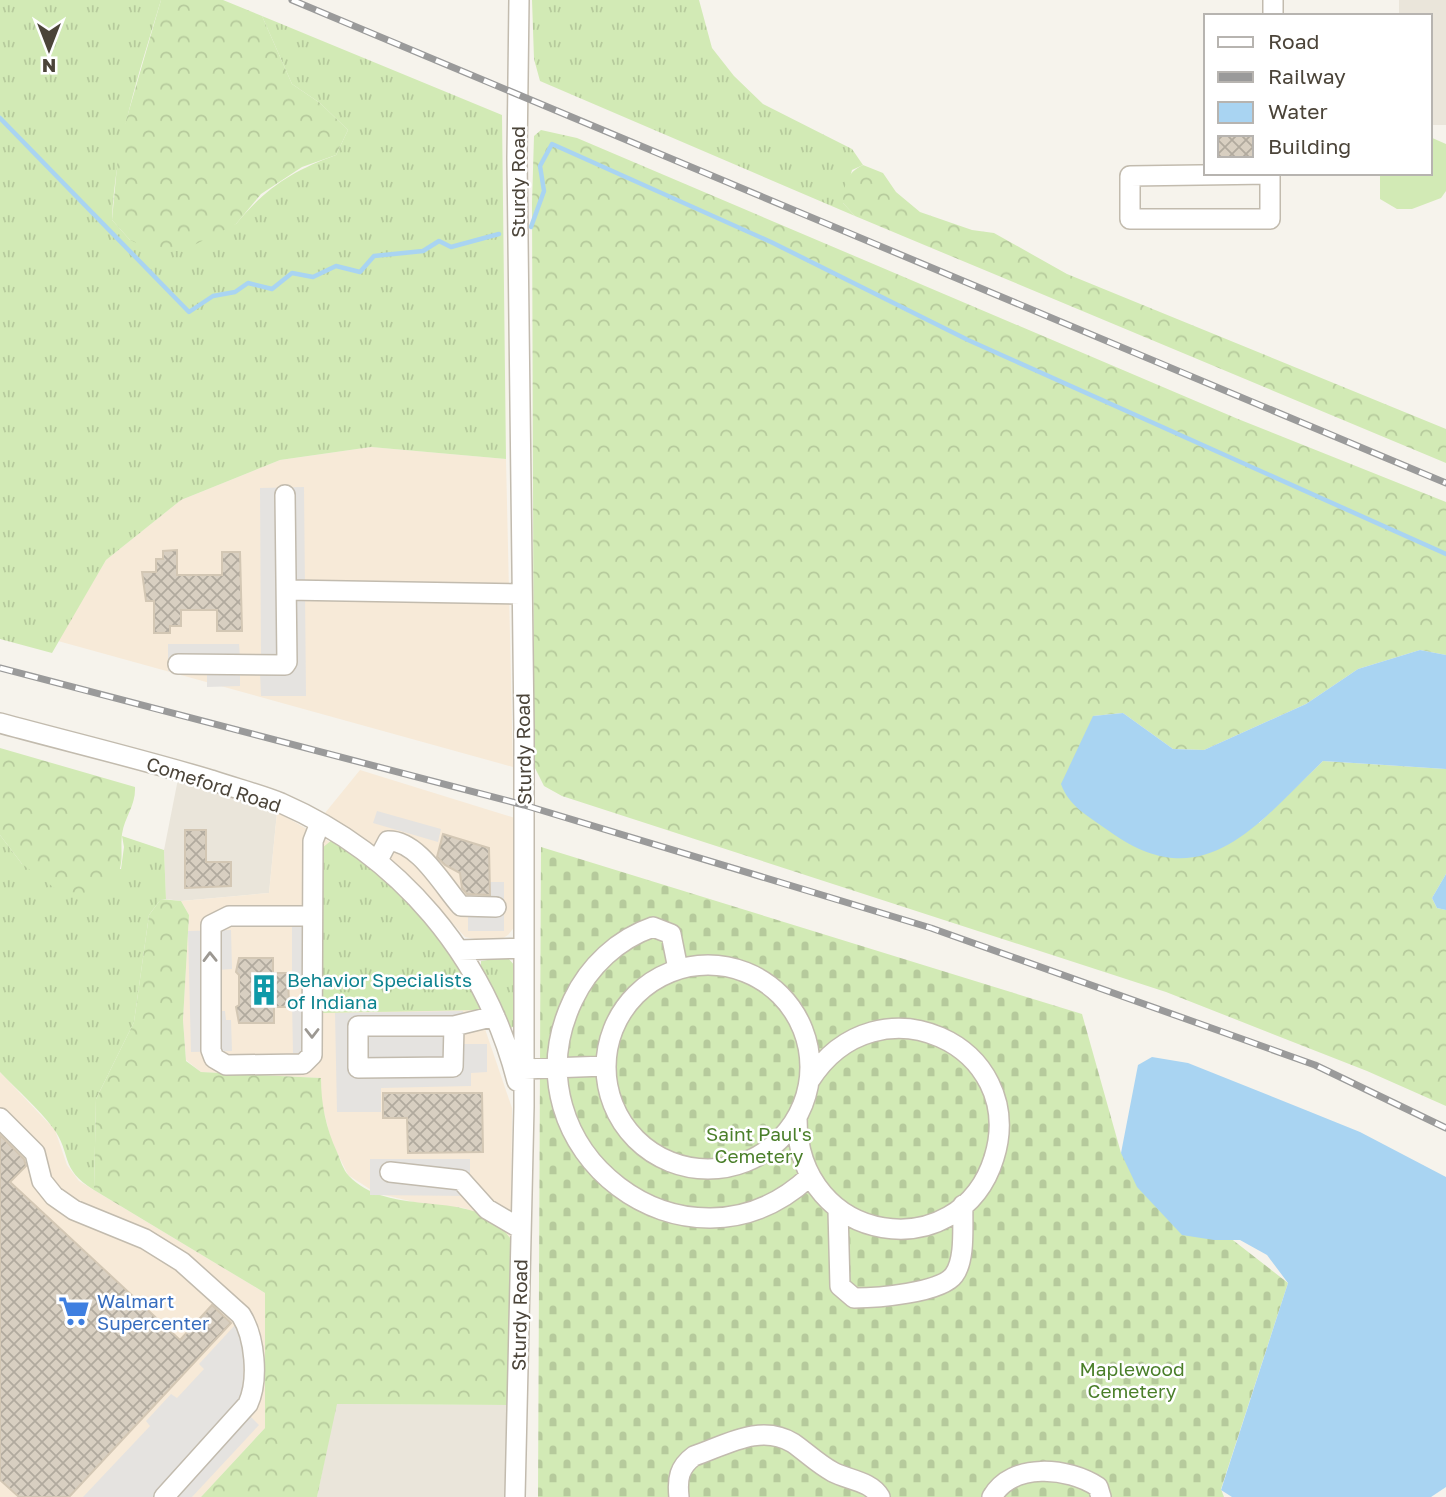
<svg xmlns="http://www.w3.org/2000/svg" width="1446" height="1497" font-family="'Golos Text',sans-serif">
	<defs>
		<pattern id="grass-tufts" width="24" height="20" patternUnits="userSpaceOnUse" patternTransform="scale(1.75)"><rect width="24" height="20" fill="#d2eab5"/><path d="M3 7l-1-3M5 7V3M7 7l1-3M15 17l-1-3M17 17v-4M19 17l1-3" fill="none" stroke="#b6ca9c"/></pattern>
		<pattern id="forest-crowns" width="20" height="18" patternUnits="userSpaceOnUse" patternTransform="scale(1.75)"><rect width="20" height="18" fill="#d2eab5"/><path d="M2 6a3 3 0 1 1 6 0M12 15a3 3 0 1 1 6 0" fill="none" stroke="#b6ca9c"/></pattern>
		<pattern id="cemetery-stones" width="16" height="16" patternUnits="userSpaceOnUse" patternTransform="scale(1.75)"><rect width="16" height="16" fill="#d2eab5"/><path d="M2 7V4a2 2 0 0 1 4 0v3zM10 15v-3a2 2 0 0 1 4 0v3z" fill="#b6ca9c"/></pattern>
		<pattern id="building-cross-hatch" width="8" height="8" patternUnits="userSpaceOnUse" patternTransform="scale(1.75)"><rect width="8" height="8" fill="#d8cfc1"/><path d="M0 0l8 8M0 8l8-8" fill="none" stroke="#b1aa9e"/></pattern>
	</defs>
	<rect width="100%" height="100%" fill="#f6f3ec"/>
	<path fill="#eae5da" d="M1399 0H1446V125H1430V16H1399Z
		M178 779 277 812 269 893 181 901 166 899 164 850Z
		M336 1404 511 1405 508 1497H317Z"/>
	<path fill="#f7ead8" d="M371 447 506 459 513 767 58 641 106 560 181 500 280 460Z
		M360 770 515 818 516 925 508 935 500 940 485 941 465 937 420 887 325 813Z
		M277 812 346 851 470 985 512 1108 511 1239 494 1220 464 1208 422 1204 376 1193 348 1175 331 1140 321 1100V1078L201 1072 186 1060 183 1020 189 915 181 901 269 893Z
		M0 1072 55 1130 67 1165 79 1181 265 1293V1428L201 1497H0Z"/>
	<path fill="url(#grass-tufts)" d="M0 0H161C139 73 115 144 112 220L130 240 236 224C266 188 292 171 336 155L348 130 320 103 292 84 262 16 502 115 506 459 371 447 280 460 181 500 106 560 52 653 0 639Z
		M532 0H699L712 48 734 76 763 104 852 149 863 165 852 170 843 203 855 216 540 81 534 59Z
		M0 835 22 864 121 869 124 847 122 836 164 850 166 899H161L149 915 134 1022 96 1099 94 1190C59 1169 72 1153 53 1128 38 1108 17 1090 0 1072Z
		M332 840 339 841 408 896 464 970 481 1010 321 1013 322 848Z
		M501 958H508L516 967 515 1025 511 1028 481 967V961Z"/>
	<path fill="url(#forest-crowns)" d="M161 0H223L262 16 292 84 320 103 348 130 336 155 302 167 261 194 236 224 182 251H154L130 240 112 220 119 145Z
		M541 130 577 138 1238 419 1446 502V655L1420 650 1358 669 1306 704 1204 750 1173 749 1123 713 1093 716 1259 823 1323 761 1446 769V874L1432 898 1437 908 1446 910V1106L1367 1071 1166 992 562 796 544 786 534 766 532 203 534 136Z
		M863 165 883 173 896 192 920 212 972 230 994 233 1067 274 1446 429V463L855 216 843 203C844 185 846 173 863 165Z
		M0 748 135 787C136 805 125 816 122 834 120 854 125 861 115 882L90 893 60 892 22 864 0 835Z
		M161 899 181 901 189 915 183 1020 186 1061 201 1072 321 1078C321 1104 326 1128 337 1152 340 1159 343 1170 349 1176 386 1214 449 1194 492 1219 499 1223 506 1233 511 1239V1405L337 1404 317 1497H201L265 1428V1293L94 1190 96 1099 134 1022 149 915Z"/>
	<path fill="url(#cemetery-stones)" d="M541 847 1082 1014 1121 1153 1288 1283 1221 1489 1224 1497H538Z"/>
	<path fill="#d2eab5" d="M1430 137 1446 144V191L1441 198 1412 209H1397L1380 199V173H1430Z"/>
	<path fill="#e5e3e0" d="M304 487 306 696H261L260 672H240V686L207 687V671H168V644H239L240 657 261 656 260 488Z
		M377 811 441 829 438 842 373 823Z
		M490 882H504V931H468V897H490Z
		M292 927H303V978H292Z
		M231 930 232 969 218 970 219 1011H225L226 1020H231L232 1051 191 1052 188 931Z
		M292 1002H304L305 1053H293Z
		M463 1011 464 1044H487V1072L471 1073V1086L381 1088V1112H337L335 1013Z
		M370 1159H470V1196L370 1195Z
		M236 1324 243 1331 244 1361 242 1396 237 1403 259 1425 192 1497H83L150 1426 146 1421 171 1394 177 1398 204 1369 199 1364Z"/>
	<path fill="#a9d4f2" d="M1420 650 1446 655V769L1323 761C1257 824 1204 900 1109 831 1090 817 1069 807 1061 784L1093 716 1123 713 1173 749 1204 750 1306 704 1358 669Z
		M1446 874V910L1437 908 1432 898Z
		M1152 1057 1188 1063 1308 1111 1360 1132 1446 1177V1487L1431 1497H1232L1221 1490 1288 1283 1267 1255 1240 1240H1214L1182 1235 1137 1187 1121 1153 1138 1065Z"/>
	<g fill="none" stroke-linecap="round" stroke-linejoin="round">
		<path stroke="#a9d4f2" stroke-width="4.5" d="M0 118 189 312 213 296 235 292 248 283 272 289 292 273 313 277 336 266 360 272 374 256 423 251 439 241 451 247 499 234
			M531 227 544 191 540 166 552 144 771 242 968 340 1446 554"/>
	</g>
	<path fill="url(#building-cross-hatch)" stroke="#d3c7b4" stroke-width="2" d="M177 550V575H222V552H240L242 631H217V610H181V626H170V633H154V601H146L142 572H156V559H163V551Z
		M185 830H206V862H231V886L185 888Z
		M443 834 489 848 490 895 467 894 462 888 460 873 445 865 437 857Z
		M239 958H273V973H288L289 1007H274V1023H239L236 1007 239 1005V975L236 972Z
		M383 1093H482L483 1152 408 1153 407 1118H383Z
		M0 1135 24 1159 26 1166 10 1182 180 1340 212 1305 231 1323 69 1497H19L0 1480Z"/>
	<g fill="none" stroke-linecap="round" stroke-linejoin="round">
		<defs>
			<path id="minor" d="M1273 16V0
				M1270 174 1130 176V219H1270V173
				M287 590 520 594
				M178 664 285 665 287 662 285 495
				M0 723C70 742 141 759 211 780 234 788 259 794 281 803 400 855 485 956 517 1081
				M378 860 388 841C418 840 443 886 461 906L496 907
				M312 916H229L211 925V1050L214 1058 226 1065 303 1064 312 1055 313 841 320 823
				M459 950 524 948
				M606 1067a102 102 0 1 1 204 0a102 102 0 1 1-204 0Z
				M678 969 671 934 653 927C618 939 589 966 573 1000 502 1149 687 1290 809 1177
				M454 1026 453 1067 358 1068V1026H454L495 1016
				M524 1069 605 1066
				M0 1118 35 1153 42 1181 54 1196 74 1210 145 1239 182 1262 241 1315C255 1337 259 1380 248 1404L164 1497
				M797 1118C797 1247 960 1268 994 1158 1029 1045 877 975 810 1080
				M390 1172 461 1180 487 1209 521 1229
				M838 1210 840 1286 854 1298C876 1298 941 1293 954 1275 966 1259 962 1224 963 1205
				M515 1497 524 1107V730L517 158 519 0
				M679 1497C677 1479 679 1467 694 1456 726 1445 761 1423 793 1443 806 1452 818 1464 833 1472 848 1480 871 1481 880 1497
				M992 1497C1012 1462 1068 1467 1098 1487L1101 1497"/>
		</defs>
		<use href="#minor" stroke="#c2bbae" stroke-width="22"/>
		<use href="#minor" stroke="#fff" stroke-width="19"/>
		<defs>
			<path id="rail" d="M292 0 1446 483
				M0 668 524 805 931 928 1315 1065 1446 1128"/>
		</defs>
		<use href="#rail" stroke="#9a9a9a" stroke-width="7"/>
		<use href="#rail" stroke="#fff" stroke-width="4.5" stroke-dasharray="13" stroke-linecap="butt"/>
	</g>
	<defs><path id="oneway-chevron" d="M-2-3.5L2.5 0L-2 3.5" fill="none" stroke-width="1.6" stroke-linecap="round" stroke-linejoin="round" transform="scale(1.75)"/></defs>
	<g stroke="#9c9892">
		<use href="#oneway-chevron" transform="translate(210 957) rotate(-91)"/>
		<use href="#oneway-chevron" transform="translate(312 1033) rotate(90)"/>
	</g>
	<defs>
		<symbol id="building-bare" viewBox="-9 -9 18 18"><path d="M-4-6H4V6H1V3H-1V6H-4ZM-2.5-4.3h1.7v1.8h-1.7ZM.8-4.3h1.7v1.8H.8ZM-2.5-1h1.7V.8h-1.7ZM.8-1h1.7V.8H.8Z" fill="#0f9aa8" stroke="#fff" stroke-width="2.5" paint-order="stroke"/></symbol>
		<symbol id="supermarket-bare" viewBox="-9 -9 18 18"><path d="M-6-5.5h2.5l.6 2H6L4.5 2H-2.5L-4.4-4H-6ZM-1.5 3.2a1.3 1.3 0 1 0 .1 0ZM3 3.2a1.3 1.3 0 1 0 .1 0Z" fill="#3f7fe0" stroke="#fff" stroke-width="2.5" paint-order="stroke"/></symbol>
	</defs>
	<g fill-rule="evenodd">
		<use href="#building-bare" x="242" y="968" width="44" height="44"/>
		<use href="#supermarket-bare" x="52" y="1289" width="44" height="44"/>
	</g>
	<g text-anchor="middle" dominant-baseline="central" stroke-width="5" stroke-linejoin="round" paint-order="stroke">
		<g font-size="19" fill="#4b4439" stroke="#fff">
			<text transform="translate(517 182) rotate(-90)">Sturdy Road</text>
			<text transform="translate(523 749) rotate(-91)">Sturdy Road</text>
			<text transform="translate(214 784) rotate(18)">Comeford Road</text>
			<text transform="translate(519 1315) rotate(-89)">Sturdy Road</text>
		</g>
		<g font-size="19" fill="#0d838f" stroke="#fff" text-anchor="start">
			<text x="287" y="979">Behavior Specialists<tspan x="287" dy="22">of Indiana</tspan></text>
		</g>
		<g font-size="19" fill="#4a7f2a" stroke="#fff">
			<text x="759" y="1133">Saint Paul's<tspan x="759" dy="22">Cemetery</tspan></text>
			<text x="1132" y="1368">Maplewood<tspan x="1132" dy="22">Cemetery</tspan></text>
		</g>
		<g font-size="19" fill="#366cbe" stroke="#fff" text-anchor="start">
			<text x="97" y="1300">Walmart<tspan x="97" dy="22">Supercenter</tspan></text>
		</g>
	</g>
	<rect x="1204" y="14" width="228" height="161" fill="#ffffff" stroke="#b7b4b0" stroke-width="2"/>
	<rect x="1218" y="37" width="35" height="10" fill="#ffffff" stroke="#b7b4b0" stroke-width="2"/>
	<text x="1268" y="49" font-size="21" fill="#4b4439">Road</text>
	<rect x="1218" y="72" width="35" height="10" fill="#9a9a9a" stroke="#b7b4b0" stroke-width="2"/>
	<text x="1268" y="84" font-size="21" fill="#4b4439">Railway</text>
	<rect x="1218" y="102" width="35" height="21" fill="#a9d4f2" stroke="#b7b4b0" stroke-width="2"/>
	<text x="1268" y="119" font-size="21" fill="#4b4439">Water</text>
	<rect x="1218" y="136" width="35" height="21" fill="url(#building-cross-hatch)" stroke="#b7b4b0" stroke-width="2"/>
	<text x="1268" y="154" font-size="21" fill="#4b4439">Building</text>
	<g transform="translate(49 49) rotate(180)" stroke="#ffffff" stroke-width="5" paint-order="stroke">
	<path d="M0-5L12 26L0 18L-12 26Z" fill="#4b4439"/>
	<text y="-10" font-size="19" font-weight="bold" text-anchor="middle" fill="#4b4439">N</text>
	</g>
</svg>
